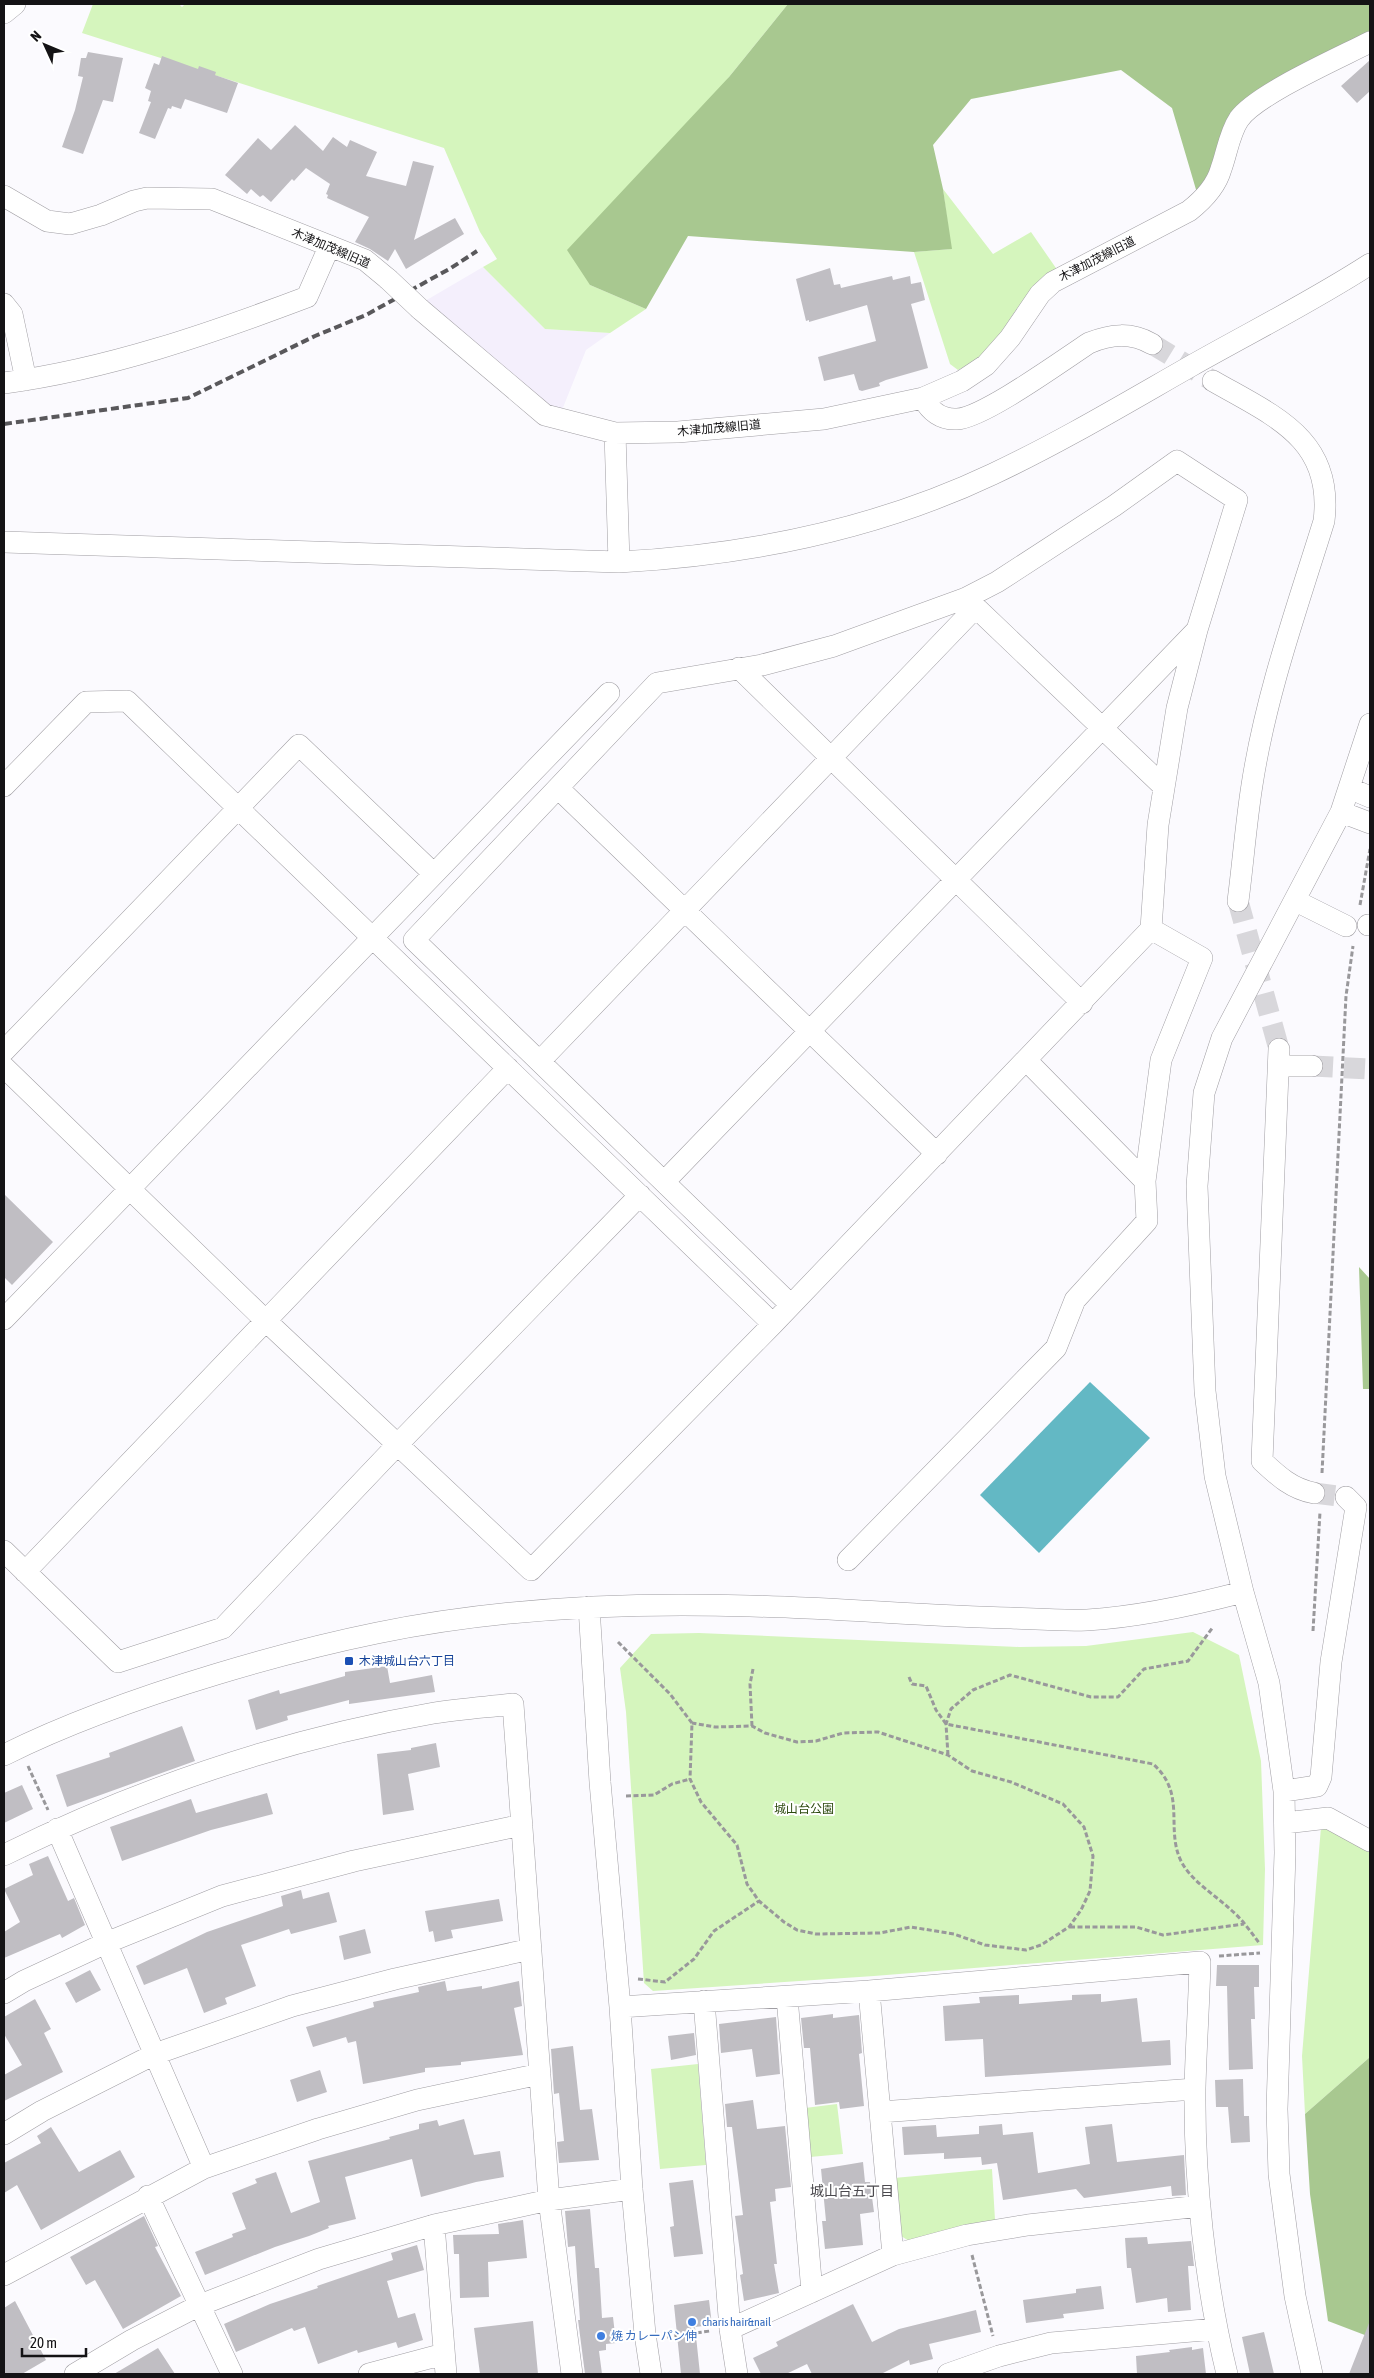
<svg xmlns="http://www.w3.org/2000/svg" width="1374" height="2378" font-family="'Asap Condensed','Noto Sans JP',sans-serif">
	<rect width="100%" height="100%" fill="#fbfafe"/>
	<path fill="#f4effc" d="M483 267 545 329 610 333 586 350 562 410 546 406 425 301Z"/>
	<path fill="#d5f5bd" d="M93 4H179L182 7 185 4H788L729 77 590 285 646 309 610 333 545 329 483 267 497 259 480 232 444 148 82 33Z
		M943 189 993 254 1031 232 1058 271C1048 278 1036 285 1028 295 1002 324 997 353 958 370L950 364 914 252 951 249Z
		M1193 1632 1239 1655 1261 1761 1265 1869 1263 1945 874 1976 653 1991 644 1983 626 1712 620 1668 651 1634 699 1633 1019 1647 1086 1646Z
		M1321 1827 1370 1846V2057L1305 2114 1302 2056Z
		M698 2064 706 2165 660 2169 651 2069Z
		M837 2104 843 2154 810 2157 805 2108Z
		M992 2169 995 2220 909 2241 898 2234 894 2178Z"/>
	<path fill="#a8c890" d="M788 4H1370V36L1253 97 1197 193 1172 108 1121 70 971 99 933 145 943 189 952 249 914 252 688 236 646 309 590 285 567 250 729 77Z
		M1359 1267 1370 1279V1389H1363Z
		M1370 2057V2337L1328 2321 1310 2194 1305 2114Z"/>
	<path fill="#63b8c4" d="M1090 1382 1150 1438 1039 1553 980 1495Z"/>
	<path fill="#c0bec3" d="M88 52 123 58 113 102 103 100 83 154 62 147 75 110 83 77 78 76 81 58H86Z
		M162 56 198 69 199 66 216 72 215 75 238 83 227 113 185 99 181 109 172 106 171 109 168 108 155 139 139 133 151 102 148 101 151 91 145 88 154 63 159 65Z
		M1370 60V91L1357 103 1341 86Z
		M295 125 323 151 333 137 347 147 350 140 377 152 366 176 406 186 413 161 434 166 414 240 455 218 464 234 406 269 395 249 388 261 370 249 355 242 369 217 327 198 328 195 326 194 330 184 306 168 294 181 292 179 271 202 263 195 260 197 251 189 247 194 225 175 258 138 271 150Z
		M830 268 834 285 840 284 841 288 892 276 893 280 910 276 911 284 921 282 925 300 911 304 928 368 886 380 879 383 880 386 862 391 859 390 854 374 824 381 818 357 876 341 867 305 809 322V320L806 321 796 279Z
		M4 1194 53 1242 12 1285 4 1277Z
		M387 1666 390 1683 432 1675 435 1692 349 1704V1700L287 1716 288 1720 256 1730 248 1700 279 1690 280 1694 345 1676V1672Z
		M182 1726 195 1761 67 1807 56 1775 110 1757 109 1753Z
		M436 1743 440 1767 408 1774 414 1810 383 1815 377 1754 411 1750V1748Z
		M22 1785 33 1809 4 1823V1793Z
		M267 1793 273 1814 211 1830 122 1861 110 1827 191 1799 196 1813Z
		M48 1856 68 1901 74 1898 85 1925 62 1938 60 1934 4 1958V1932L20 1922 4 1889 33 1875 29 1864Z
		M301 1890 303 1899 329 1892 337 1922 291 1934 289 1929 241 1945 256 1986 225 1998 227 2004 204 2013 187 1968 144 1985 136 1966 207 1932 283 1906 281 1896Z
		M499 1899 503 1921 451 1930 453 1938 435 1942 433 1931 429 1932 425 1911Z
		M365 1929 371 1953 344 1960 339 1936Z
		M1217 1965H1259V1987H1254L1255 2019H1251L1253 2069 1229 2070 1227 1986H1216Z
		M90 1970 101 1990 76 2003 65 1983Z
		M445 1981 447 1991 482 1986V1989L519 1981 522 2006 514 2008 523 2055 461 2062V2065L425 2068V2072L363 2084 356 2041 348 2043 346 2037 313 2047 306 2027 374 2007 373 2002 419 1992 418 1987Z
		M1101 1994V2002L1137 1998 1142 2042 1170 2040 1171 2065 985 2077 983 2039 945 2041 943 2006 980 2003 979 1997 1019 1995V2004L1072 2000V1995Z
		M35 1999 51 2029 44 2033 63 2072 4 2101V2075L22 2065 4 2034V2017Z
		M833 2014V2018L859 2015 862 2053 859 2054 864 2106 840 2109 839 2102 815 2105 810 2048H804L801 2018Z
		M776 2017 780 2074 756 2077 752 2049 721 2053 719 2024Z
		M694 2033 696 2055 671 2060 668 2036Z
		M573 2046 580 2110 592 2109 599 2160 559 2163 557 2142 564 2141 559 2093 554 2094 551 2049Z
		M320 2070 327 2092 297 2102 290 2080Z
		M1243 2079 1244 2116H1249L1250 2142 1231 2143 1228 2107H1216L1215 2080Z
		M753 2100 757 2129 785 2126 791 2187 775 2189 776 2201 770 2202 777 2264H774L779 2293 744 2301 740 2275 743 2274 735 2216 743 2215 732 2127H727L725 2104Z
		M464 2119 474 2155 500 2151 504 2177 476 2182 421 2197 412 2159 345 2177 356 2219 328 2226 329 2228 309 2236 275 2247 205 2275 195 2252 233 2237 232 2234 246 2229 232 2193 257 2183 255 2179 276 2172 291 2213 320 2202 308 2161 390 2139 389 2137 419 2129V2124L437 2120 439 2126Z
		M1002 2124 1003 2135 1033 2132 1038 2173 1090 2164 1085 2127 1112 2124 1117 2162 1184 2155 1186 2195 1172 2196 1171 2186 1084 2198 1076 2189 1003 2200 997 2163 982 2165 981 2157 944 2159V2153L904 2155 902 2127 936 2125 937 2137 979 2134V2126Z
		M51 2127 79 2172 120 2150 135 2177 41 2230 17 2185 4 2193V2163L41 2143 37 2136Z
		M863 2162 865 2182H870L874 2212 860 2214 863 2245 825 2249 822 2221H826L821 2169Z
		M693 2180 703 2254 674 2257 670 2227 674 2226 669 2183Z
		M590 2209 595 2268H599L602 2318 613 2317 616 2343 606 2344V2350L599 2351 602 2374H585L578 2320H580L575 2246 568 2247 565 2211Z
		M144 2216 158 2246 155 2247 181 2296 123 2329 95 2280 86 2285 70 2257Z
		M523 2220 527 2258 488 2262 489 2297 460 2298 459 2254H454L453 2235 499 2234 498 2224Z
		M1147 2237 1148 2244 1191 2241 1194 2266H1188L1191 2310 1168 2312 1167 2298 1136 2303 1131 2268H1127L1125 2238Z
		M417 2245 424 2270 387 2281 398 2318 415 2313 423 2340 398 2348 396 2342 358 2353 357 2350 318 2364 305 2327 294 2331 292 2328 236 2352 224 2324 270 2304 318 2288 317 2286 393 2260 391 2253Z
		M1101 2286 1104 2309 1063 2314 1064 2318 1026 2323 1023 2300 1076 2293V2289Z
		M709 2300 712 2325 695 2327 700 2374H681L674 2305Z
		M15 2301 46 2360 22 2374H4V2308Z
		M853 2304 872 2342 899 2329 976 2310 981 2332 929 2344 933 2359 910 2365 909 2360 881 2374H812L807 2364 786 2374H761L753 2358 778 2346 776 2342Z
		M533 2321 538 2374H480L474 2328Z
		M1369 2323 1370 2374H1349Z
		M1264 2332 1274 2374H1250L1242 2337Z
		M1192 2347V2350L1203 2348 1206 2374H1137L1136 2356 1170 2352 1169 2350Z
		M158 2348 175 2374H114Z"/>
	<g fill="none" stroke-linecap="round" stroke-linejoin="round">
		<path stroke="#d8d7db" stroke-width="21" stroke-dasharray="21 11" stroke-linecap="butt" d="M1152 344 1213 381
			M1238 901 1279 1049
			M1312 1066 1370 1069
			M1314 1493 1346 1497"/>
		<defs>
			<path id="minor" d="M4 13 15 4
				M4 196 47 221 70 224 101 215 134 201 147 198 212 199 365 260 388 279
				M4 304 12 314 26 380
				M420 309 545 415 615 433 678 432 824 419 923 398 962 381 986 365 1010 338 1040 294 1053 282 1189 211C1203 200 1216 187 1221 169 1227 153 1229 134 1239 119 1257 94 1339 58 1370 42
				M1213 381C1274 416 1334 439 1324 521 1297 608 1266 694 1252 785 1246 823 1243 863 1238 901
				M4 383C108 369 209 334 307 297L329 247
				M923 398C930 411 941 420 957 419 983 418 1063 360 1089 343 1111 334 1131 332 1152 344
				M615 433 619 562
				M4 542 619 562C748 555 875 530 993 474 1061 442 1126 403 1191 366 1251 332 1313 301 1370 264
				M966 598 1163 786
				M739 668 1082 1003
				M4 786 86 702 127 701 773 1324
				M558 788 937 1154
				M1349 788 1370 797
				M1341 812 1370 823
				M1296 901 1346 926
				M1368 925H1370
				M1279 1049 1262 1461C1278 1476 1292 1489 1314 1493
				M4 1051 299 745 434 874
				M541 1060 976 607
				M1026 1060 1145 1181 1161 1060 1202 958 1151 929
				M1279 1066H1312
				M4 1067 265 1320 531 1570 773 1324 1151 929 1158 825 1177 708 1197 630 1237 500 1177 461 1114 506 997 582 966 598 834 646 762 665 657 683 414 940 791 1305
				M664 1182 1195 632
				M4 1319 609 693
				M4 1551 118 1662 223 1628 398 1444 640 1195
				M848 1560 1056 1348 1075 1300 1147 1221 1145 1181
				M25 1572 508 1068
				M589 1607 600 1782 620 2007 632 2189 645 2334 651 2374
				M4 1755C72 1721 144 1696 217 1674 270 1658 323 1644 377 1633 499 1608 626 1602 750 1606 837 1608 924 1616 1011 1618 1036 1619 1062 1621 1087 1620 1139 1617 1193 1605 1243 1592
				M1284 1791 1317 1786 1321 1777 1331 1662 1356 1507 1346 1497
				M1285 1823 1328 1818 1370 1841
				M57 1829 204 2168
				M4 1855C140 1788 284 1739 434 1713 460 1709 487 1707 513 1704L549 2200 572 2374
				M869 1991 893 2255
				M4 1993 24 1981 106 1943 222 1896 354 1861 522 1825
				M787 1997 812 2292
				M704 2001 730 2329 737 2374
				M620 2007 869 1991 1200 1962C1199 2004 1196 2046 1195 2088 1194 2180 1205 2284 1227 2374
				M880 2112 1195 2089
				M4 2134 42 2111 155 2054 292 2006 395 1979 531 1949
				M148 2196 232 2374
				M434 2225 446 2374
				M4 2275 204 2168 318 2129 417 2100 540 2074
				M730 2329 893 2255 967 2235 1028 2225 1200 2206
				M75 2374 132 2340 200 2305 319 2259 434 2225 549 2200 632 2189
				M369 2374 444 2354
				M948 2374 999 2356 1051 2343 1216 2329
				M1312 2374 1295 2296 1279 2174 1277 2109 1285 1853 1284 1791 1269 1683 1243 1592 1215 1476 1205 1391 1197 1186 1204 1093 1222 1038 1341 812 1370 724"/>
		</defs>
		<use href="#minor" stroke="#a09ea3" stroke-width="22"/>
		<path stroke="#99989b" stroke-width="3" stroke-dasharray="5 2.5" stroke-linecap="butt" d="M1360 905 1370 849
			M1322 1473 1346 996 1353 946
			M1313 1631 1320 1512
			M618 1642 670 1694 692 1723 690 1779 701 1802 737 1845 747 1884 759 1901 784 1922 797 1930 816 1934 880 1933 911 1927 954 1934 985 1945 1026 1950 1041 1945 1069 1927 1081 1910 1090 1891 1093 1856 1084 1827 1063 1804 1011 1782 972 1771 948 1755 878 1732 843 1733 816 1741 797 1742 765 1733 752 1726 715 1727 692 1723
			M909 1677 912 1684 926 1686 936 1710 946 1724 1153 1764C1187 1794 1165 1828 1181 1861 1191 1881 1214 1894 1230 1909 1242 1919 1251 1932 1260 1944
			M752 1726 750 1684 753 1669
			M948 1755 946 1724 951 1709 973 1690 1010 1675 1091 1697H1118L1144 1669 1188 1661 1213 1627
			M28 1766 48 1810
			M626 1796 654 1795 672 1784 690 1779
			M1070 1927H1136L1163 1935 1244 1924
			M1219 1956 1260 1953
			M638 1979 665 1982 694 1959 714 1931 759 1901
			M972 2255 993 2336
			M667 2337 710 2331"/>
		<use href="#minor" stroke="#fff" stroke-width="21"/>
		<path stroke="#59585b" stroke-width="4" stroke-dasharray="8 4" stroke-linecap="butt" d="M4 424 188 398 315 336 366 315 451 268 477 251"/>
		<defs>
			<path id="minor-bridge" d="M388 279 420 309"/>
		</defs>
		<use href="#minor-bridge" stroke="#a09ea3" stroke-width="22" stroke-linecap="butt"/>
		<use href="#minor-bridge" stroke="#fff" stroke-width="21"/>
	</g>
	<rect fill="#1a4fb4" stroke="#fff" stroke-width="2" x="344" y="1656" width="10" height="10" rx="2.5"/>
	<g fill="#3f7fe0" stroke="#fff" stroke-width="2">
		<circle cx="692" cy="2322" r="5"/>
		<circle cx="601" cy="2336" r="5"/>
	</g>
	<g text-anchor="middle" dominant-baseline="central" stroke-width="4" stroke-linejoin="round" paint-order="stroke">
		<g font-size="12" fill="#141315" stroke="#fff">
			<text transform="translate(331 248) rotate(23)">木津加茂線旧道</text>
			<text transform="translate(1097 259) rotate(-27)">木津加茂線旧道</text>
			<text transform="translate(719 428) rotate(-5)">木津加茂線旧道</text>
		</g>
		<g font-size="12" fill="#164399" stroke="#fff" text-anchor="start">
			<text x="359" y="1661">木津城山台六丁目</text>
		</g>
		<g font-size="12" fill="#2c490e" stroke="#fff">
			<text x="804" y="1809">城山台公園</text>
		</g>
		<g font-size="12" fill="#366cbe" stroke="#fff" text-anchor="start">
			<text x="702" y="2322">charis hair&amp;nail</text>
			<text x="611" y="2336">焼 カレーパン伸</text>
		</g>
		<g font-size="14" fill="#4b494e" stroke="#fff">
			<text x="852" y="2191">城山台五丁目</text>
		</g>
	</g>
	<rect width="1374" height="2378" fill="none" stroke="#141315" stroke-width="10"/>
	<g transform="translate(45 45) rotate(314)" stroke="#ffffff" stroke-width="4" paint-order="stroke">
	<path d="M0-4L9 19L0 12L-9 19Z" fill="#141315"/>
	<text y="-8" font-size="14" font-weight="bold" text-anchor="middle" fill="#141315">N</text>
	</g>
	<path d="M22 2348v8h64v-8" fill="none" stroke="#141315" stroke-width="2.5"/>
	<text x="30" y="2348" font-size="15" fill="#141315" stroke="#ffffff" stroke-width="4" paint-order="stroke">20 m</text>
</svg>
